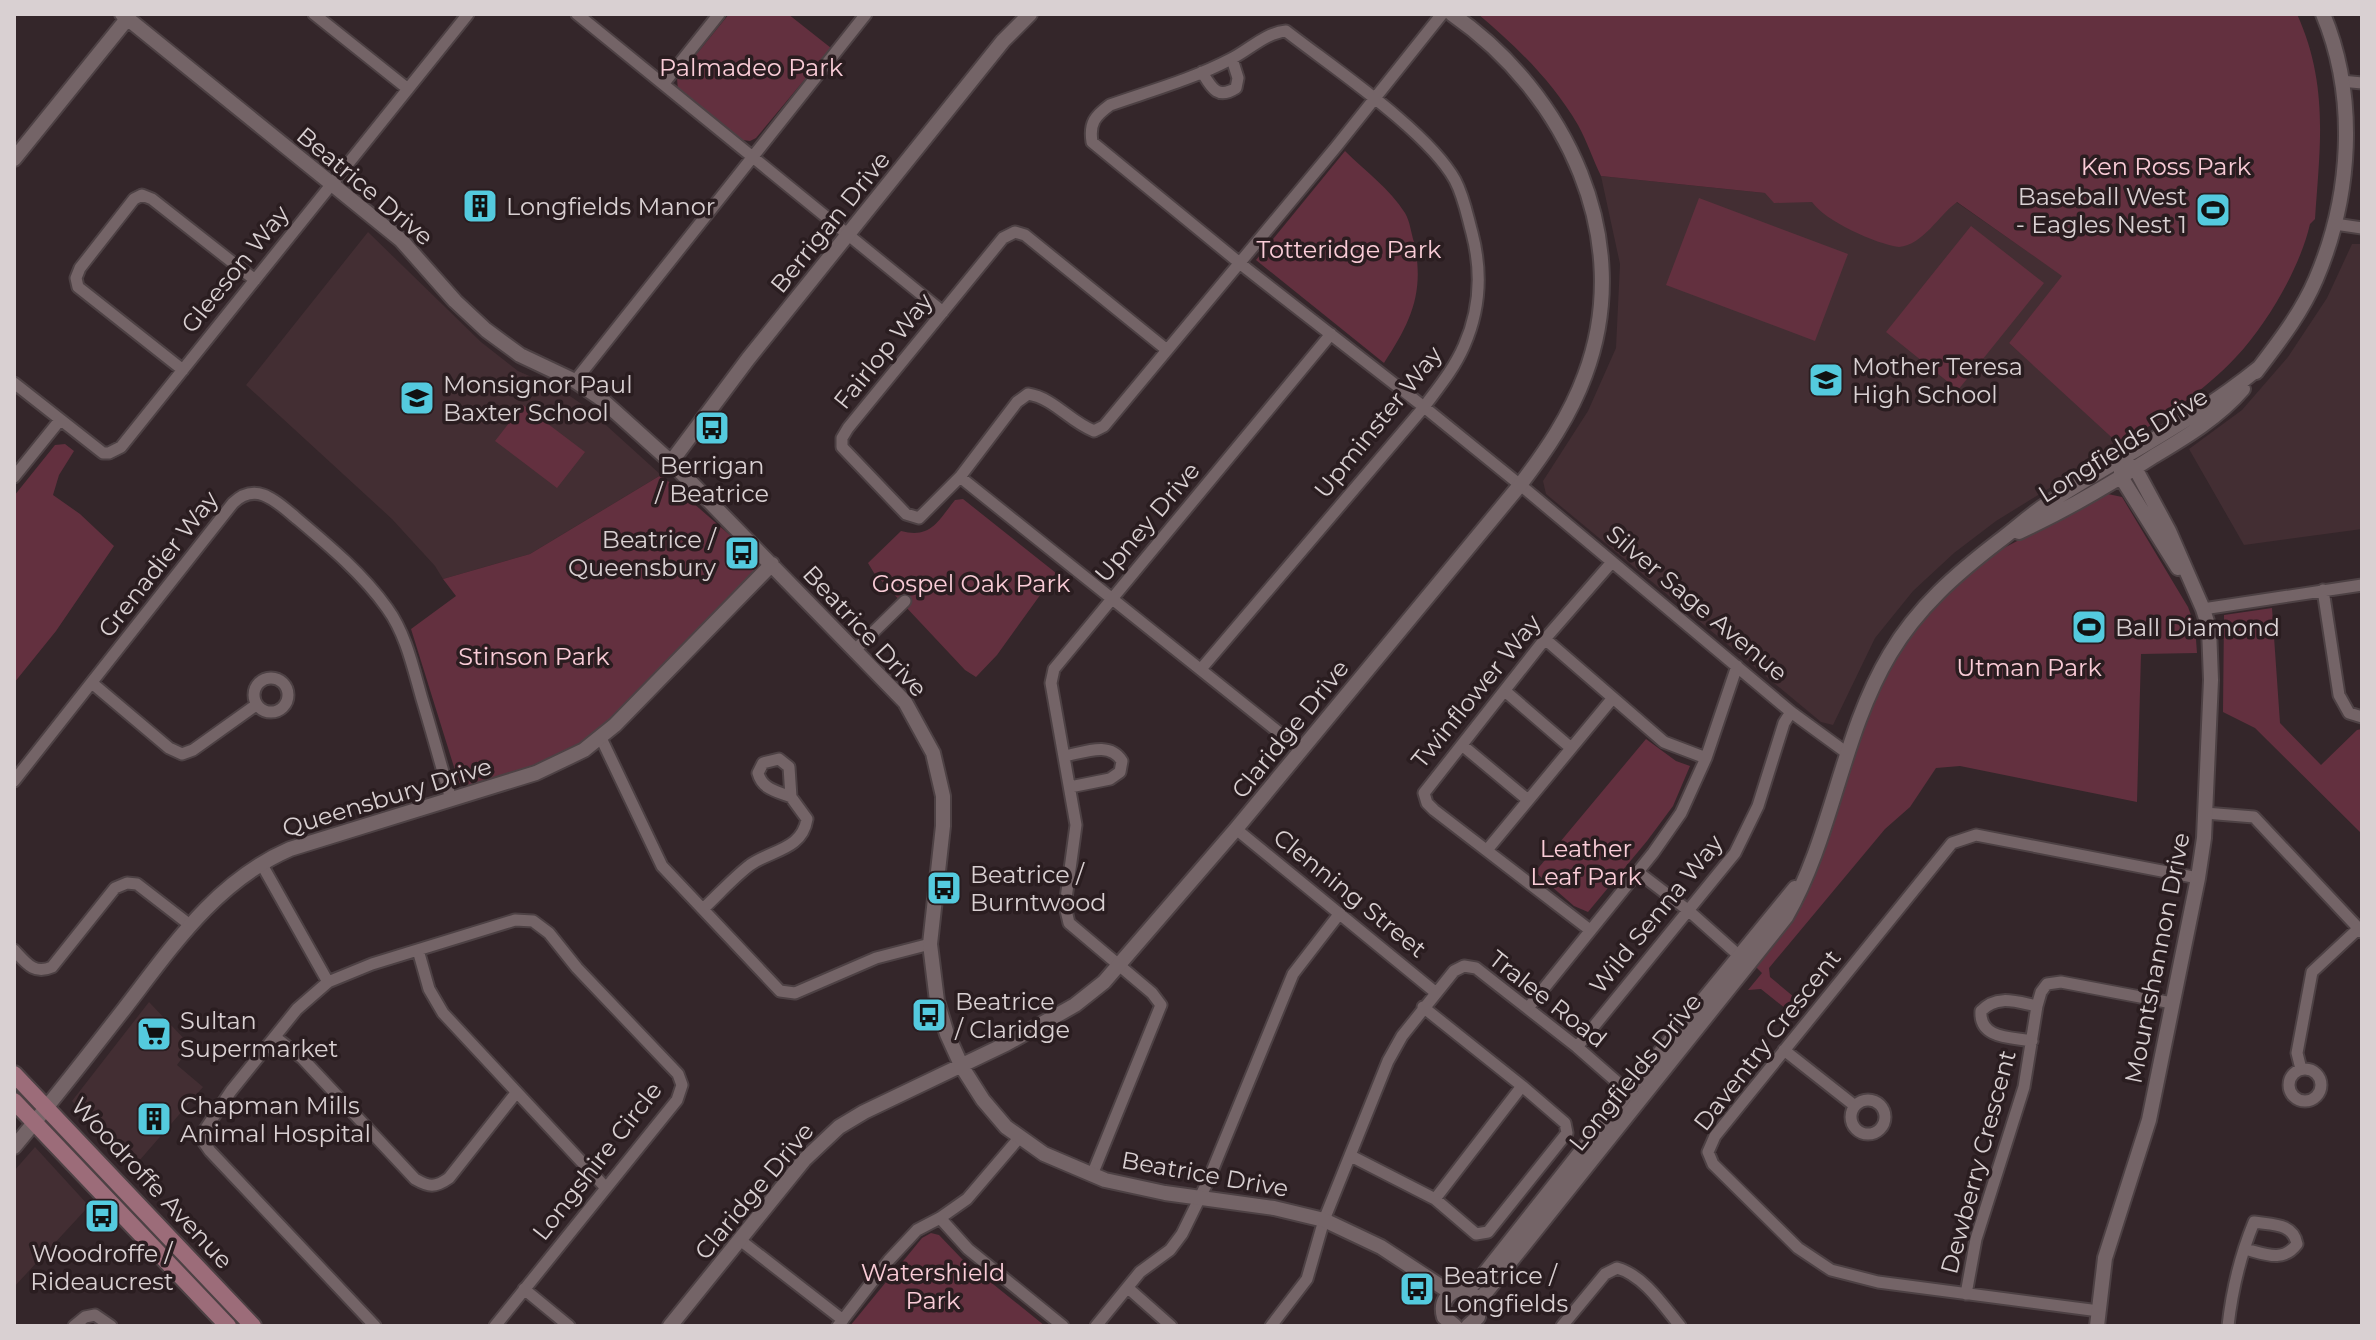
<svg xmlns="http://www.w3.org/2000/svg" width="2376" height="1340" font-family="Montserrat,sans-serif">
	<rect width="100%" height="100%" fill="#34262a"/>
	<path fill="#432e33" d="M1601 176 1765 193 1949 197 2063 276 2009 343 2121 444 1996 521 1954 553 1913 591 1875 638 1833 725 1821 722 1546 494 1543 481 1588 411 1616 348 1620 264Z
		M368 232 481 342 518 371 561 390 586 407 661 475 530 554 443 579 435 566 392 519 246 385Z
		M2352 244H2362V529L2244 545 2189 449 2242 410 2288 357 2327 298Z
		M149 1002 191 1046 177 1065 203 1087 133 1168 72 1101Z
		M35 1147 89 1206 14 1287V1171Z"/>
	<path fill="#63303f" d="M729 14H788L831 48 756 138 750 141 743 140 678 91 677 78Z
		M1478 14H2297C2329 85 2320 146 2315 219L2310 224C2300 268 2267 324 2236 357 2205 391 2159 420 2120 445L2009 343 2062 276 1957 202C1939 215 1923 245 1899 247 1876 244 1825 221 1812 202L1774 203 1765 193 1601 176C1593 160 1587 141 1578 125 1552 81 1517 47 1478 14Z
		M1345 151C1365 171 1390 189 1405 213 1410 221 1411 233 1414 242 1425 292 1411 322 1384 363L1256 260Z
		M1699 198 1848 254 1815 341 1666 285Z
		M1971 226 2044 283 1958 390 1886 332Z
		M523 405 585 452 557 488 495 441Z
		M65 444 74 451 59 475 53 495 80 514 114 546 56 631 14 683V496L55 445Z
		M661 475 762 563 605 727 579 745 549 761 507 778 471 787 459 783 411 629 456 596 443 579 530 554Z
		M2108 494 2122 497 2188 607 2195 626 2197 653 2141 654 2137 802 1960 766 1936 768 1910 807 1885 829 1769 968 1770 977 1800 1002 1805 1001 1792 1017 1791 1013 1761 989 1748 990 1762 973 1755 966 1791 920 1849 761 1883 677 1915 627 1948 591 1998 551Z
		M963 499 1056 573 997 655 976 677 965 670 874 573 868 563 901 531C931 539 938 521 955 500Z
		M2272 608 2280 723 2321 765 2357 730 2362 729V834L2255 728 2223 712 2224 615Z
		M1646 739 1676 761 1690 766 1673 806 1647 841 1588 912 1574 906 1535 872Z
		M931 1233 939 1235 962 1259 1045 1326H850L922 1238Z"/>
	<g fill="none" stroke-linecap="round" stroke-linejoin="round">
		<defs>
			<path id="minor" d="M314 14 408 89
				M577 14 943 312
				M1202 72C1211 87 1217 100 1236 88L1238 78 1232 59
				M2341 81 2362 83
				M664 83 719 14
				M2335 224 2362 228
				M1167 350 1025 235 1015 232 1003 238 848 428 842 438V447L906 514 919 518 960 477 1017 402 1028 394C1054 398 1070 422 1094 431L1104 426 1336 147 1442 14
				M183 370 78 287 76 278 80 268 134 199 142 195 152 199 255 280
				M575 381 866 14
				M14 383 103 453H109L121 447 468 14
				M14 477 60 420
				M960 477 1301 750
				M2323 590 2339 695 2349 713 2362 717
				M2203 609 2362 585
				M1545 639 1664 742 1706 758
				M856 649 905 601
				M1201 669 1424 407C1438 388 1454 369 1464 346 1480 310 1482 271 1472 233 1467 215 1464 197 1455 180 1428 131 1332 67 1286 31 1265 33 1249 50 1231 59 1193 79 1150 91 1110 105 1095 116 1089 123 1092 142L1247 269 1415 400 1424 407 1530 493 1791 712 1847 753
				M254 695a17 17 0 1 1 34 0a17 17 0 1 1-34 0Z
				M92 683 169 748 182 754 193 750 256 705
				M1505 691 1571 748
				M601 738 662 866 780 991 795 993 876 958 930 944
				M1462 745 1528 800
				M1065 756C1085 752 1110 741 1122 761L1120 772 1110 779 1070 787
				M14 781 233 503C256 481 276 501 295 517 327 544 362 573 387 608 406 634 413 668 422 699 432 732 441 766 451 799
				M2205 813 2254 817 2362 932
				M1236 829 1435 992
				M1487 850 1612 699
				M261 863 328 982
				M1638 872 1689 911 1745 961
				M703 909C718 895 733 878 750 865 771 850 802 850 807 819L791 797 789 767 779 759 763 763 758 773C762 789 776 791 791 797
				M1590 930 1434 810 1427 803 1424 793 1545 639 1612 562
				M14 950C26 963 34 975 52 967L115 888 127 883 137 884 190 925
				M418 950 429 989 443 1013 606 1188
				M1528 1008 1653 853 1681 813 1706 758 1737 666
				M275 1037 302 1058 415 1179C429 1187 435 1188 449 1178L516 1093
				M2032 1041C2011 1037 1979 1039 1981 1011 1997 994 2017 1002 2037 1006
				M1577 1047 1735 853 1758 806 1784 723 1791 712
				M1784 1050 1855 1106
				M2289 1085a16 16 0 1 1 32 0a16 16 0 1 1-32 0Z
				M2301 1069 2297 1053 2312 972 2358 929
				M1851 1117a17 17 0 1 1 34 0a17 17 0 1 1-34 0Z
				M1351 1156 1435 1199 1476 1234 1488 1232 1567 1133 1565 1123 1522 1086 1423 1007
				M1092 1175 1161 1005 1152 993 1069 923 1065 906 1076 825 1051 683 1054 669 1331 334
				M1435 1199 1522 1086
				M940 1218 968 1249 1063 1326
				M740 1240 843 1320
				M1128 1288 1171 1326
				M524 1289 569 1326
				M1966 1294 1976 1239 2024 1087 2037 1006 2041 992 2047 984 2061 982 2172 1003
				M2099 1311 1878 1282 1831 1270 1798 1248 1713 1164 1708 1152 1715 1136 1952 843 1976 835 2198 878
				M74 1326 85 1317 95 1315 111 1326
				M375 1326 210 1151 203 1141 202 1134 231 1091 297 1009 328 982 372 964 515 920 533 921 549 933 577 968 678 1074 682 1085 677 1100 495 1326
				M838 1326 889 1260 917 1230 940 1218 967 1199 1019 1138
				M1096 1326 1140 1272 1170 1250 1182 1234 1208 1181 1293 974 1340 913
				M1271 1326 1307 1279 1324 1220 1388 1061 1402 1036 1454 971 1464 966 1476 968 1577 1047 1633 1096
				M1562 1326 1605 1274 1617 1268C1643 1275 1663 1305 1680 1326
				M2228 1326C2232 1290 2240 1256 2254 1222 2273 1225 2293 1223 2297 1244 2283 1263 2265 1254 2245 1249"/>
			<path id="tertiary" d="M122 14 401 240 455 301 486 330 520 355 575 381 600 398 671 462 905 702 933 753 943 796V826L930 944 937 1001 947 1034 962 1067 983 1100 1006 1127 1044 1154 1105 1180 1165 1193 1274 1208 1324 1220 1381 1247 1451 1293
				M14 159 127 19
				M2256 372C2278 343 2301 314 2316 279 2351 197 2358 98 2323 14
				M671 462 748 359 1003 41 1030 14
				M2121 469V477L2178 568
				M2019 532C2066 510 2111 484 2154 456 2186 437 2219 417 2243 389
				M14 1147C51 1103 86 1058 121 1013 170 950 214 882 290 849L536 773 584 750 615 725 772 564
				M1465 1290 1481 1278 1628 1092 1795 888
				M1479 1301 1786 917C1833 835 1841 736 1890 654 1918 607 1956 574 1999 541 2015 529 2030 515 2047 504 2118 458 2194 421 2260 367
				M670 1326 804 1160 839 1127 864 1112 1006 1044 1075 1005 1104 982 1236 829 1520 485C1546 451 1570 416 1585 375 1636 239 1566 93 1452 14
				M1455 1326 1444 1317C1440 1303 1446 1293 1460 1289L1475 1296 1480 1305 1478 1317 1468 1326
				M2097 1326 2105 1258 2149 1120 2198 878 2204 838 2211 680 2209 628 2203 609 2169 531 2135 468 2121 461"/>
			<path id="secondary" d="M14 1074 253 1326
				M14 1101 228 1326"/>
		</defs>
		<use href="#minor" stroke="#4d4144" stroke-width="15"/>
		<use href="#tertiary" stroke="#4d4144" stroke-width="18"/>
		<use href="#secondary" stroke="#4d4144" stroke-width="20"/>
		<use href="#minor" stroke="#746467" stroke-width="11"/>
		<use href="#tertiary" stroke="#746467" stroke-width="14"/>
		<use href="#secondary" stroke="#9c6c79" stroke-width="16"/>
	</g>
	<defs>
		<symbol id="building-square" viewBox="-11 -11 22 22"><rect x="-9" y="-9" width="18" height="18" rx="4" fill="#54cade" stroke="#2a1d20"/><path d="M-4-6H4V6H1V3H-1V6H-4ZM-2.5-4.3h1.7v1.8h-1.7ZM.8-4.3h1.7v1.8H.8ZM-2.5-1h1.7V.8h-1.7ZM.8-1h1.7V.8H.8Z" fill="#111"/></symbol>
		<symbol id="stadium-square" viewBox="-11 -11 22 22"><rect x="-9" y="-9" width="18" height="18" rx="4" fill="#54cade" stroke="#2a1d20"/><path d="M0-5a6.5 5 0 1 0 0 10a6.5 5 0 1 0 0-10ZM-3.5-1.8h7v3.6h-7Z" fill="#111"/></symbol>
		<symbol id="school-square" viewBox="-11 -11 22 22"><rect x="-9" y="-9" width="18" height="18" rx="4" fill="#54cade" stroke="#2a1d20"/><path d="M0-5L7-2L0 1L-7-2ZM-4 1L0 2.5L4 1V4Q0 6-4 4Z" fill="#111"/></symbol>
		<symbol id="bus-square" viewBox="-11 -11 22 22"><rect x="-9" y="-9" width="18" height="18" rx="4" fill="#54cade" stroke="#2a1d20"/><path d="M-5-6H5V4H4V6H2V4H-2V6H-4V4H-5ZM-3.5-4V0h7V-4ZM-3.5 1.2v1.5H-2V1.2ZM2 1.2v1.5H3.5V1.2Z" fill="#111"/></symbol>
		<symbol id="supermarket-square" viewBox="-11 -11 22 22"><rect x="-9" y="-9" width="18" height="18" rx="4" fill="#54cade" stroke="#2a1d20"/><path d="M-6-5.5h2.5l.6 2H6L4.5 2H-2.5L-4.4-4H-6ZM-1.5 3.2a1.3 1.3 0 1 0 .1 0ZM3 3.2a1.3 1.3 0 1 0 .1 0Z" fill="#111"/></symbol>
	</defs>
	<g fill-rule="evenodd">
		<use href="#building-square" x="460" y="186" width="40" height="40"/>
		<use href="#stadium-square" x="2193" y="190" width="40" height="40"/>
		<use href="#school-square" x="1806" y="360" width="40" height="40"/>
		<use href="#school-square" x="397" y="378" width="40" height="40"/>
		<use href="#bus-square" x="692" y="408" width="40" height="40"/>
		<use href="#bus-square" x="722" y="533" width="40" height="40"/>
		<use href="#stadium-square" x="2069" y="607" width="40" height="40"/>
		<use href="#bus-square" x="924" y="868" width="40" height="40"/>
		<use href="#bus-square" x="909" y="995" width="40" height="40"/>
		<use href="#supermarket-square" x="134" y="1014" width="40" height="40"/>
		<use href="#building-square" x="134" y="1099" width="40" height="40"/>
		<use href="#bus-square" x="82" y="1196" width="40" height="40"/>
		<use href="#bus-square" x="1397" y="1269" width="40" height="40"/>
	</g>
	<g text-anchor="middle" dominant-baseline="central" stroke-width="7" stroke-linejoin="round" paint-order="stroke">
		<g font-size="24" fill="#faccd7" stroke="#2a1d20">
			<text x="751" y="67">Palmadeo Park</text>
			<text x="2166" y="166">Ken Ross Park</text>
			<text x="1349" y="249">Totteridge Park</text>
			<text x="971" y="583">Gospel Oak Park</text>
			<text x="534" y="656">Stinson Park</text>
			<text x="2029" y="667">Utman Park</text>
			<text x="1586" y="848">Leather<tspan x="1586" dy="28">Leaf Park</tspan></text>
			<text x="933" y="1272">Watershield<tspan x="933" dy="28">Park</tspan></text>
		</g>
		<g font-size="24" fill="#d9d0d2" stroke="#2a1d20">
			<text transform="translate(365 186) rotate(40)">Beatrice Drive</text>
			<text transform="translate(830 222) rotate(-51)">Berrigan Drive</text>
			<text transform="translate(235 269) rotate(-51)">Gleeson Way</text>
			<text transform="translate(883 351) rotate(-51)">Fairlop Way</text>
			<text transform="translate(1378 422) rotate(-51)">Upminster Way</text>
			<text transform="translate(2123 445) rotate(-32)">Longfields Drive</text>
			<text transform="translate(1147 522) rotate(-50)">Upney Drive</text>
			<text transform="translate(158 564) rotate(-52)">Grenadier Way</text>
			<text transform="translate(1697 603) rotate(40)">Silver Sage Avenue</text>
			<text transform="translate(865 631) rotate(47)">Beatrice Drive</text>
			<text transform="translate(1476 691) rotate(-51)">Twinflower Way</text>
			<text transform="translate(1290 729) rotate(-51)">Claridge Drive</text>
			<text transform="translate(387 797) rotate(-17)">Queensbury Drive</text>
			<text transform="translate(1350 893) rotate(39)">Clenning Street</text>
			<text transform="translate(1656 914) rotate(-51)">Wild Senna Way</text>
			<text transform="translate(2157 958) rotate(-79)">Mountshannon Drive</text>
			<text transform="translate(1548 999) rotate(38)">Tralee Road</text>
			<text transform="translate(1767 1040) rotate(-52)">Daventry Crescent</text>
			<text transform="translate(1635 1072) rotate(-51)">Longfields Drive</text>
			<text transform="translate(597 1161) rotate(-52)">Longshire Circle</text>
			<text transform="translate(1978 1162) rotate(-75)">Dewberry Crescent</text>
			<text transform="translate(1205 1174) rotate(10)">Beatrice Drive</text>
			<text transform="translate(152 1183) rotate(47)">Woodroffe Avenue</text>
			<text transform="translate(754 1191) rotate(-50)">Claridge Drive</text>
		</g>
		<g font-size="24" fill="#d9d0d2" stroke="#2a1d20" text-anchor="start">
			<text x="2187" y="196" text-anchor="end">Baseball West<tspan x="2187" dy="28">- Eagles Nest 1</tspan></text>
			<text x="506" y="206">Longfields Manor</text>
			<text x="1852" y="366">Mother Teresa<tspan x="1852" dy="28">High School</tspan></text>
			<text x="443" y="384">Monsignor Paul<tspan x="443" dy="28">Baxter School</tspan></text>
			<text x="712" y="465" text-anchor="middle">Berrigan<tspan x="712" dy="28">/ Beatrice</tspan></text>
			<text x="716" y="539" text-anchor="end">Beatrice /<tspan x="716" dy="28">Queensbury</tspan></text>
			<text x="2115" y="627">Ball Diamond</text>
			<text x="970" y="874">Beatrice /<tspan x="970" dy="28">Burntwood</tspan></text>
			<text x="955" y="1001">Beatrice<tspan x="955" dy="28">/ Claridge</tspan></text>
			<text x="180" y="1020">Sultan<tspan x="180" dy="28">Supermarket</tspan></text>
			<text x="180" y="1105">Chapman Mills<tspan x="180" dy="28">Animal Hospital</tspan></text>
			<text x="102" y="1253" text-anchor="middle">Woodroffe /<tspan x="102" dy="28">Rideaucrest</tspan></text>
			<text x="1443" y="1275">Beatrice /<tspan x="1443" dy="28">Longfields</tspan></text>
		</g>
	</g>
	<rect width="2376" height="1340" fill="none" stroke="#d9d0d2" stroke-width="32"/>
</svg>
